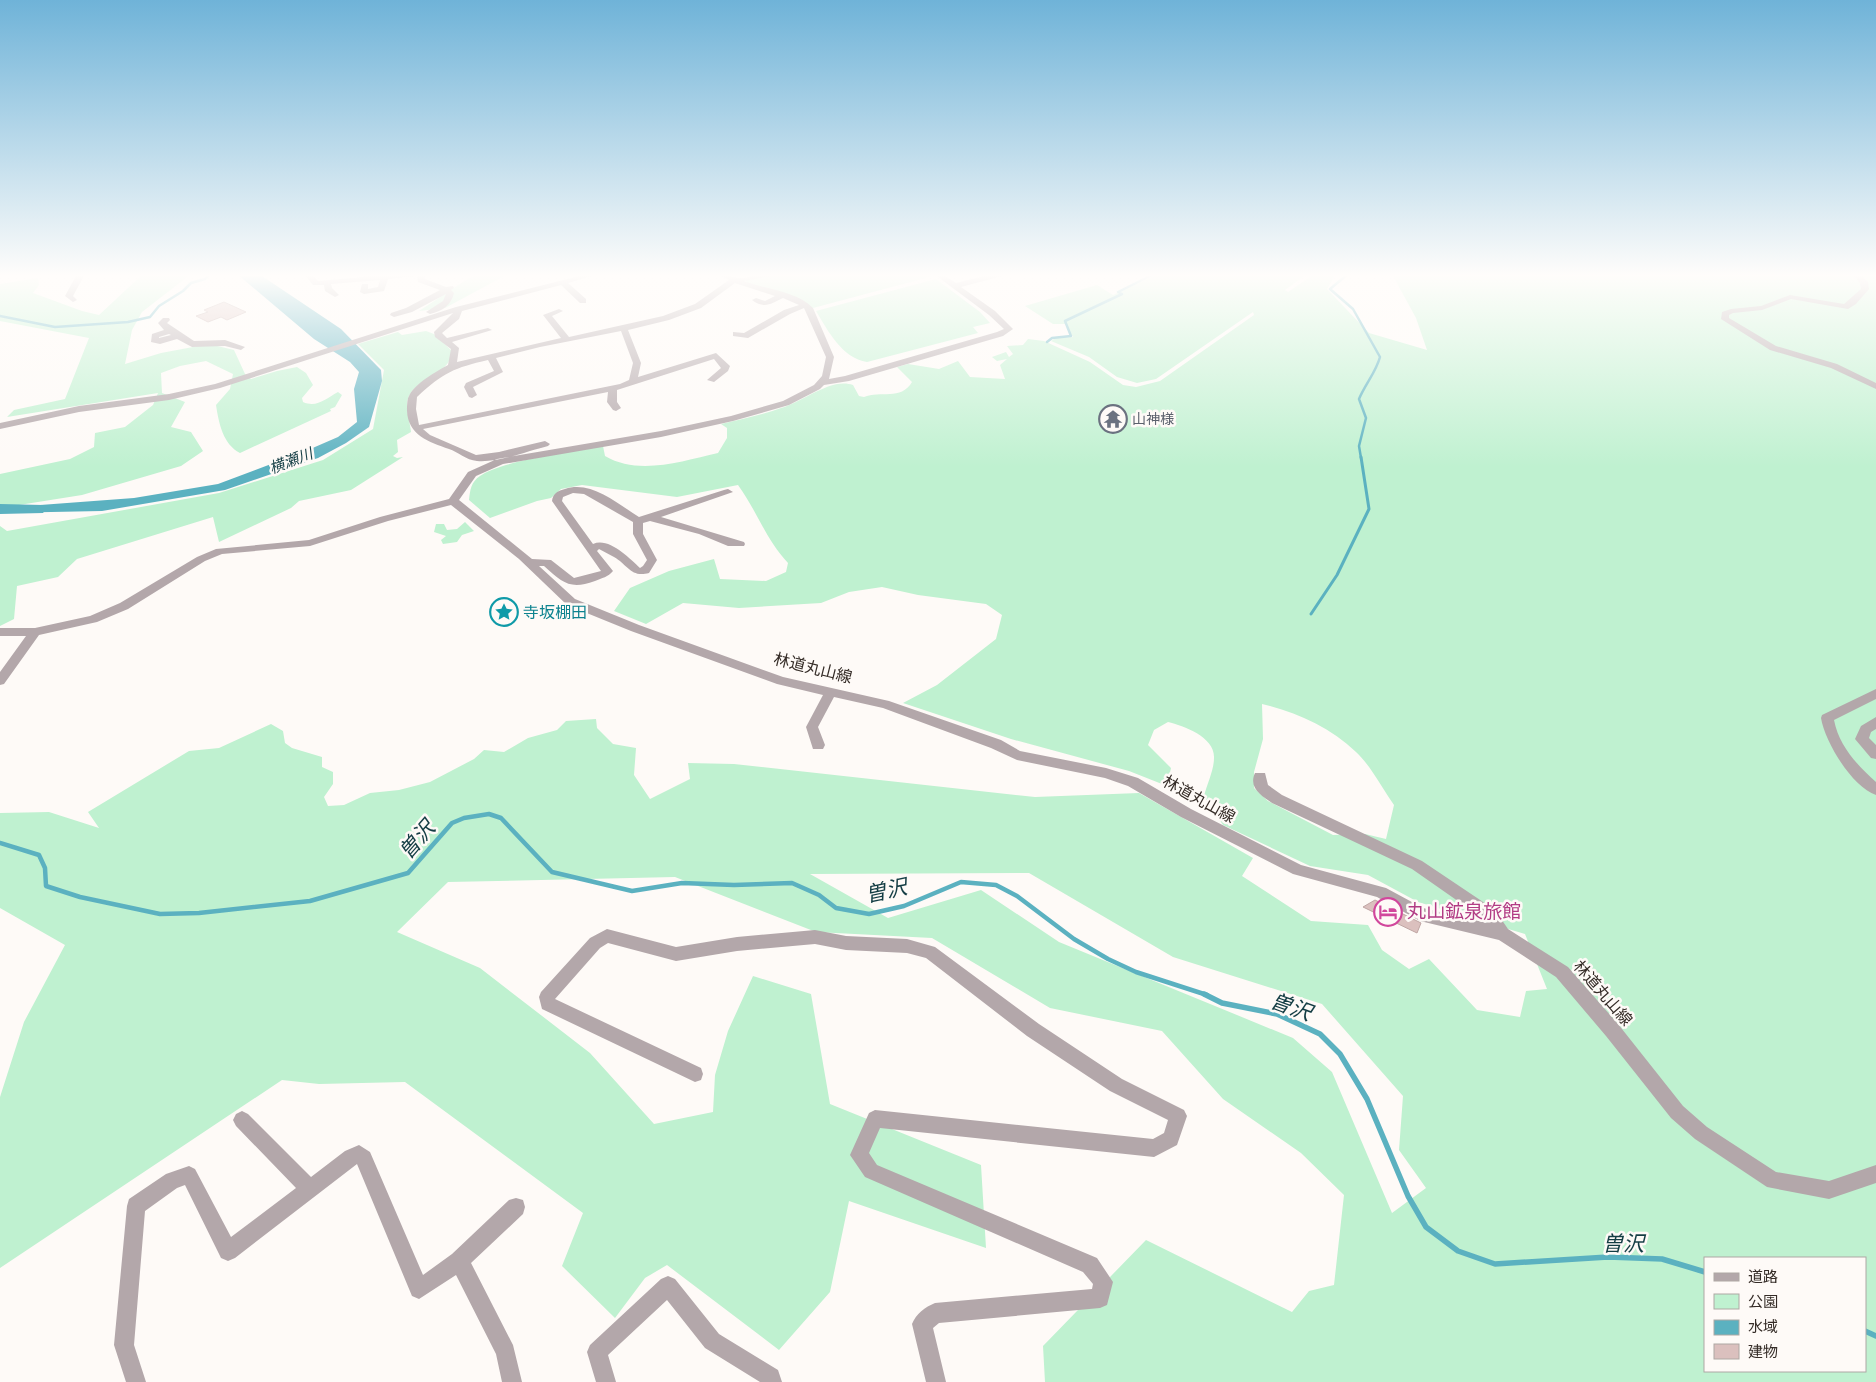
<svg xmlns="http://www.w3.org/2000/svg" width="1876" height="1382" font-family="Karla,'Noto Sans JP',sans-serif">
	<rect width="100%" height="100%" fill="#fefaf7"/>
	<path fill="#bff1d0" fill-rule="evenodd" d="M143 274H191L142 312 132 330 125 364 161 353 209 344 234 350 245 374 251 379 277 371 297 367 306 373 313 385 302 398 303 402C317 408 325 399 338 392L342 395 335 407 330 409 331 411 240 453C223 444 219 424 216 405L230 389 233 374 206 361 180 366 161 373 162 393 185 402 171 427 191 432 203 451 181 466 82 495 0 508V474L70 459 94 447 95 433 125 427 153 405 158 393 7 417 14 410 65 399 89 338 0 321V284L38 278 39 285 33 293 82 311 99 315Z
		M482 274H508L445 308 419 311 469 278Z
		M775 274H930L933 276 813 308 745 283 747 280Z
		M1158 274H1307L1285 290 1288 292 1310 277 1312 274H1333L1334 277 1327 289 1369 333 1427 350 1416 318 1392 274H1876V1382H1045L1043 1346 1146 1240 1292 1312 1309 1291 1334 1285 1344 1195 1301 1153 1223 1099 1162 1031 1050 1008 932 938 816 932 675 877 448 882 397 932 480 968 590 1053 654 1124 713 1112 715 1075 728 1031 753 976 811 994 830 1104 981 1165 986 1248 849 1201 830 1292 779 1350 667 1265 645 1278 615 1318 562 1266 583 1213 405 1082 319 1084 282 1080 0 1268V1097L24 1022 65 945 0 908V813L49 812 99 828 88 812 189 751 219 748 271 724 283 731 285 743 292 748 322 757V767L333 772V784L324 797 328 806 344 805 370 793 399 790 430 782 474 759 484 750 504 752 528 738 557 730 566 721 596 719 597 728 613 744 636 748 634 775 650 799 690 779 688 763 734 764 1035 797 1139 793 1253 858 1242 876 1311 921 1368 925 1382 950 1409 969 1429 959 1477 1010 1520 1017 1526 991 1547 989 1525 934 1418 902 1368 875 1310 866 1223 825 1204 796C1207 784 1214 770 1214 758 1215 737 1184 726 1168 722L1154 730 1148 745 1171 768 1167 786 1129 771 1011 739 903 703 937 685 996 639 1002 615 986 604 918 595 882 587 849 592 821 603 739 608 683 603 646 624 614 611 630 588 669 571 714 559 720 579 766 581 786 572 788 563C766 540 757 511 738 485L677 497 582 485 561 489 551 498 537 501 490 518 469 500C470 490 471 482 480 476 500 461 575 451 603 446L605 456C639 476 682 461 718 453L727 438V428L721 424C741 419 762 415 781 408 803 402 831 377 853 385L859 396 864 397C880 390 901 401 912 382L897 367 908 364 939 369 958 361 970 377 1005 379 1000 365 1007 359 997 361 992 357 1006 352 1009 357 1013 354 1007 346 1023 345 1028 339 1044 341 1090 362 1123 385 1136 387 1160 381 1254 315 1253 312 1156 379 1137 383 1117 377 1089 357 1051 341 1056 338 1073 337 1066 324H1053L1025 306 1097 285 1113 295ZM1262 704C1296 712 1330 727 1356 752 1371 766 1382 788 1394 805L1386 839 1365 834 1333 835 1268 801 1254 788V772L1263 739ZM1029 873 1173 957 1322 1004 1403 1096 1399 1150 1426 1188 1392 1213 1332 1072 1293 1038 1059 942 981 890 888 918 810 874ZM1705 1258H1865V1371H1705Z
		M936 279 980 312 990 323 973 327 978 333 867 362C842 358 828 331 816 311Z
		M426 331 434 334 452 351C450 379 408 377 407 405 407 413 410 423 411 432L397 440 398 452 393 456 397 458 403 457 351 490 299 501 291 508 219 542 213 517 77 559 58 577 17 586 14 619 0 626V526L7 531 219 493 323 460 373 429 384 370 358 344 398 332 402 335Z
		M465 522 474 531 462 535 457 542 443 544 441 540 446 536 434 532 436 524H444L447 530 457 529Z"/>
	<path fill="#5bb1c0" d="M237 274H259L341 329 381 370 382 381 369 427 346 443 318 458 225 490 102 511 0 513V508L134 498 218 484 308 450 338 437 357 422 354 389 359 372 350 362 314 339Z"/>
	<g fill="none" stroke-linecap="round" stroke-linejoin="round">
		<path stroke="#5bb1c0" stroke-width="2.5" d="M1348 274 1330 289 1353 309 1380 357C1376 372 1366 383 1359 399L1366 418 1359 446 1361 458
			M0 316 55 327 128 322 150 317 159 306 183 291 191 283 205 279 210 274
			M1047 342 1052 338 1071 336 1065 321 1122 294 1118 292 1154 274"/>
		<path stroke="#5bb1c0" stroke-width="3" d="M1311 614 1337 575 1369 509 1361 457"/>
		<path stroke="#5bb1c0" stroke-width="4.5" d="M0 843 39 855 45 868 46 886 80 897 160 914 199 913 310 901 408 873 452 823 464 818 489 814 501 818 552 872 632 891 682 883 734 885 792 883 819 895 836 908 869 914 904 906 961 882 996 885 1017 896 1074 939 1108 959 1136 972 1207 995"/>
		<path stroke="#5bb1c0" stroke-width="5.5" d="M1204 994 1222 1003 1277 1014 1320 1034 1340 1054 1367 1099 1408 1196 1426 1227 1458 1251 1495 1264 1608 1257 1662 1259 1705 1272
			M1865 1331 1876 1336"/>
		<path fill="#5bb1c0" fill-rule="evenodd" d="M0 504 43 505 46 509 43 513 0 514Z"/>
	</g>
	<path fill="#dbc0be" stroke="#c0a6a4" d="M224 302 246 312 227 320 221 317 208 322 196 316 208 312 204 310Z
		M1375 900 1421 923 1417 933 1363 907Z"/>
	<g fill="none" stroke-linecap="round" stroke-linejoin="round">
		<path fill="#b3a7aa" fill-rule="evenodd" d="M77 274H85L73 296 77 300 73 302 65 296Z
			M304 274H312L318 281 395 274H424L425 279 446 287 453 286 454 288 451 290 454 293C451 306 442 311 430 314L426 312 443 301 446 294 412 312 394 317 390 315 391 313 406 308 440 290 418 282 417 276 388 279 384 291 364 294 360 292 362 284H368V289L378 287 380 280 331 284 332 288 339 295 335 297 325 291 324 285H313Z
			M587 274H599L568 283 586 299V303H580L561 285 462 311 459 319 442 333 447 338 488 328 492 330 452 342 459 348 457 362 561 338 543 315 559 309 563 311 552 316 569 337 663 316 695 304 729 280 717 274C725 274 731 277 738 278 748 278 760 274 771 274L770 276 744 281C767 290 796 291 813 308L834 357 829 379 845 376 997 332 1004 329 989 315 934 274H942L956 283 992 274H1003L1002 276 961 287 995 311 1013 329 1003 336 849 381 824 385 820 389 789 405 733 421 661 437 503 464 476 476 459 500 532 559 551 560 574 578 601 571 552 501C553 493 558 491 565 489 591 480 618 504 639 517L724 490 728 489 733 492 661 517 744 542 745 544 744 546H728L699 534 650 521 643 523V534L657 560 649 573C631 578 628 565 614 557 609 554 604 552 599 549L597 551 613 571C608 577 602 578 595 581 570 590 563 583 544 566H539L575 599 639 625 783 677 889 701 1001 740 1020 751 1106 768 1138 778 1191 809 1301 865 1386 888 1423 908 1487 923 1485 920 1412 869 1272 803C1262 796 1248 788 1255 773H1265L1268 785 1282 795 1422 861 1495 910 1508 929 1568 967 1618 1024 1683 1106 1707 1127 1776 1172 1829 1181 1876 1165V1183L1829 1199 1767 1187 1695 1139 1671 1118 1606 1036 1556 977 1499 940 1420 921 1377 897 1293 874 1181 817 1128 786 1105 778 1017 760 991 748 883 708 834 697 818 727 825 745 823 749H813L806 727 823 695 777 684 631 631 567 605 519 559 451 505 388 521 310 546 222 554 205 561 128 609 97 622 39 635 4 684 0 685V672L26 636H0V628H35L90 616 120 603 197 557 216 549 309 540 380 517 449 499 468 472 497 459 661 431 731 416 783 401 814 385 822 376 826 357 804 308 790 314 748 338 733 336V332L744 333 784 310 799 305 783 298C771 304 764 309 752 300L756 298 765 301 775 296 735 283 701 308 669 320 628 330 641 363 638 377 716 353 730 366 728 371 714 382 707 380 721 368 714 359 617 390V402L621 408 616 411 613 410 607 402 608 392 423 429 430 435 476 455 499 452 545 441 550 444 548 446C528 451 497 463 477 461 466 460 458 452 449 449 429 442 408 435 407 411 407 407 407 399 409 396 414 384 437 371 448 365L451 349 435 337 434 332 453 313 220 388 169 400 79 412 0 429V423L79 406 169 394 215 384 456 307ZM621 331 633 363 629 380 620 384 419 425 416 409 417 397C444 372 454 368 488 360L494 371 466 383 464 387 469 397 472 398 477 395 473 387 503 372 496 358 540 347ZM573 493 584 494 633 522V534L647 560 643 566 640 568C629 558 609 537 593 544L562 501 563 497Z
			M1852 274H1860L1868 282 1869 289 1856 304 1848 309 1791 299 1762 310 1733 313 1729 315V318L1776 346 1837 364 1876 383V389L1831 368 1770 350 1721 319 1722 312 1731 309 1761 306 1790 295 1844 304 1861 289 1860 283Z
			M163 318H169L170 320 167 323 194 341 225 340 245 347 241 350 225 346 192 347 177 339 160 344 151 342 152 334 164 330 158 323ZM169 334 171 335 159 338V337Z
			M1876 689V699L1834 720C1839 746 1857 765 1876 782V795C1852 787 1825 742 1821 718L1822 715Z
			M1876 717V729L1871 732 1869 738 1876 745V759L1871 758 1855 739 1861 726Z
			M607 929 676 947 737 937 815 930 846 936 907 939 935 947 1039 1024 1122 1079 1184 1110 1187 1116 1177 1145 1154 1157 880 1128 869 1153 877 1165 1097 1258 1113 1282 1107 1305 1100 1308 939 1323 933 1328 946 1382H926L912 1324C916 1314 925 1307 935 1303L1092 1289 1093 1284 1083 1272 865 1177 850 1155 869 1113 875 1110 1153 1139 1164 1133 1168 1120 1110 1091 1027 1036 926 958 907 953 846 950 815 944 737 951 676 961 608 943 600 948 555 999 701 1068 703 1074 701 1080 695 1082 542 1009 539 997 541 992 590 938Z
			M242 1111 248 1114 311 1177 345 1151 359 1145 370 1152 423 1275 452 1254 509 1200 516 1198 523 1200 525 1207 523 1214 471 1263 513 1345 522 1382H502L496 1354 456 1275 419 1299 412 1296 357 1164 235 1258 228 1261 221 1258 185 1185 177 1188 145 1211 134 1345 146 1382H126L114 1345 127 1206 129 1199 166 1174 189 1166 195 1169 231 1237 296 1188 236 1126 233 1120 236 1114Z
			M668 1276 675 1279 719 1334 778 1370 782 1382H760L705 1348 667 1300 608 1355 616 1382H596L587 1352 590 1345 661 1279Z"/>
	</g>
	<linearGradient id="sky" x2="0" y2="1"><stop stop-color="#6fb3d8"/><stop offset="0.59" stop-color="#fffdfb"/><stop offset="1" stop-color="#fffdfb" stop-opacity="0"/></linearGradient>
	<rect width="1876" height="467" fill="url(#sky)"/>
	<defs>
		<symbol id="temple-ring" viewBox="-11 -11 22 22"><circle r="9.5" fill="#fefaf7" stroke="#6b7280" stroke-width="1.5"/><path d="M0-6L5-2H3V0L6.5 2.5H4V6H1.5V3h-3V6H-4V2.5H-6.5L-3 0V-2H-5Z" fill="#6b7280"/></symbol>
		<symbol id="sight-ring" viewBox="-11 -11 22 22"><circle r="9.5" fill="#fefaf7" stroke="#0f9aa8" stroke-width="1.5"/><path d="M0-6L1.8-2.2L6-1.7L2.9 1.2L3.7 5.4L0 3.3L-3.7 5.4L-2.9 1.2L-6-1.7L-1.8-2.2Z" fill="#0f9aa8"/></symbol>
		<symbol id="hotel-ring" viewBox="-11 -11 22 22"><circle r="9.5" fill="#fefaf7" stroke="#d1479c" stroke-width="1.5"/><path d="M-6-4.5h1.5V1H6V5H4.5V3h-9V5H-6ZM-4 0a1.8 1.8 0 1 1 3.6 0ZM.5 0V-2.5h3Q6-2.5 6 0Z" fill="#d1479c"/></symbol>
	</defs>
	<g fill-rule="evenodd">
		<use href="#temple-ring" x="1097" y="403" width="32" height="32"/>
		<use href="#sight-ring" x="488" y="596" width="32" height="32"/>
		<use href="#hotel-ring" x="1372" y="896" width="32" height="32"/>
	</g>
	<g text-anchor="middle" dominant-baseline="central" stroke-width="5" stroke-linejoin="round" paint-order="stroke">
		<g font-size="14" fill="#5b616d" stroke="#fefaf7" text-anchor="start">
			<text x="1132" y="419">山神様</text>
		</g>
		<g font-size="15" font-style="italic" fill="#143d44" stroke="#fefaf7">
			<text transform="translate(291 461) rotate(-21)">横瀬川</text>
		</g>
		<g font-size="16" fill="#0d838f" stroke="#fefaf7" text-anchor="start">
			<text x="523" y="612">寺坂棚田</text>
		</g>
		<g font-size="16" fill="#352c27" stroke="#fefaf7">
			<text transform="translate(813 668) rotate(14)">林道丸山線</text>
			<text transform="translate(1199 799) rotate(29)">林道丸山線</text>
			<text transform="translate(1603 993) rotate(49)">林道丸山線</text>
		</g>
		<g font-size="19" fill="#b23c85" stroke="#fefaf7" text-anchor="start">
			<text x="1407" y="912">丸山鉱泉旅館</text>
		</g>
		<g font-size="21" font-style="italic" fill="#143d44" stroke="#fefaf7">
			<text transform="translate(417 840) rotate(-49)">曽沢</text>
			<text transform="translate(886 891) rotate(-12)">曽沢</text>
			<text transform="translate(1291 1007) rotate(20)">曽沢</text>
			<text x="1623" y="1244">曽沢</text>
		</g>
	</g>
	<rect x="1704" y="1257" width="162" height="115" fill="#fefaf7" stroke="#aea8a4"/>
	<rect x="1714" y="1273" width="25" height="8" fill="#b3a7aa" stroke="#aea8a4"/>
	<text x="1748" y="1282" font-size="15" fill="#352c27">道路</text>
	<rect x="1714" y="1294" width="25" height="15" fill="#bff1d0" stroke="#aea8a4"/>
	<text x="1748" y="1307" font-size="15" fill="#352c27">公園</text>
	<rect x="1714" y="1320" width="25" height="15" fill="#5bb1c0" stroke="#aea8a4"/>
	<text x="1748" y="1332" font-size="15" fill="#352c27">水域</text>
	<rect x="1714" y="1344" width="25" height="15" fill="#dbc0be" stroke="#aea8a4"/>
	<text x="1748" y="1357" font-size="15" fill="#352c27">建物</text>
</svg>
